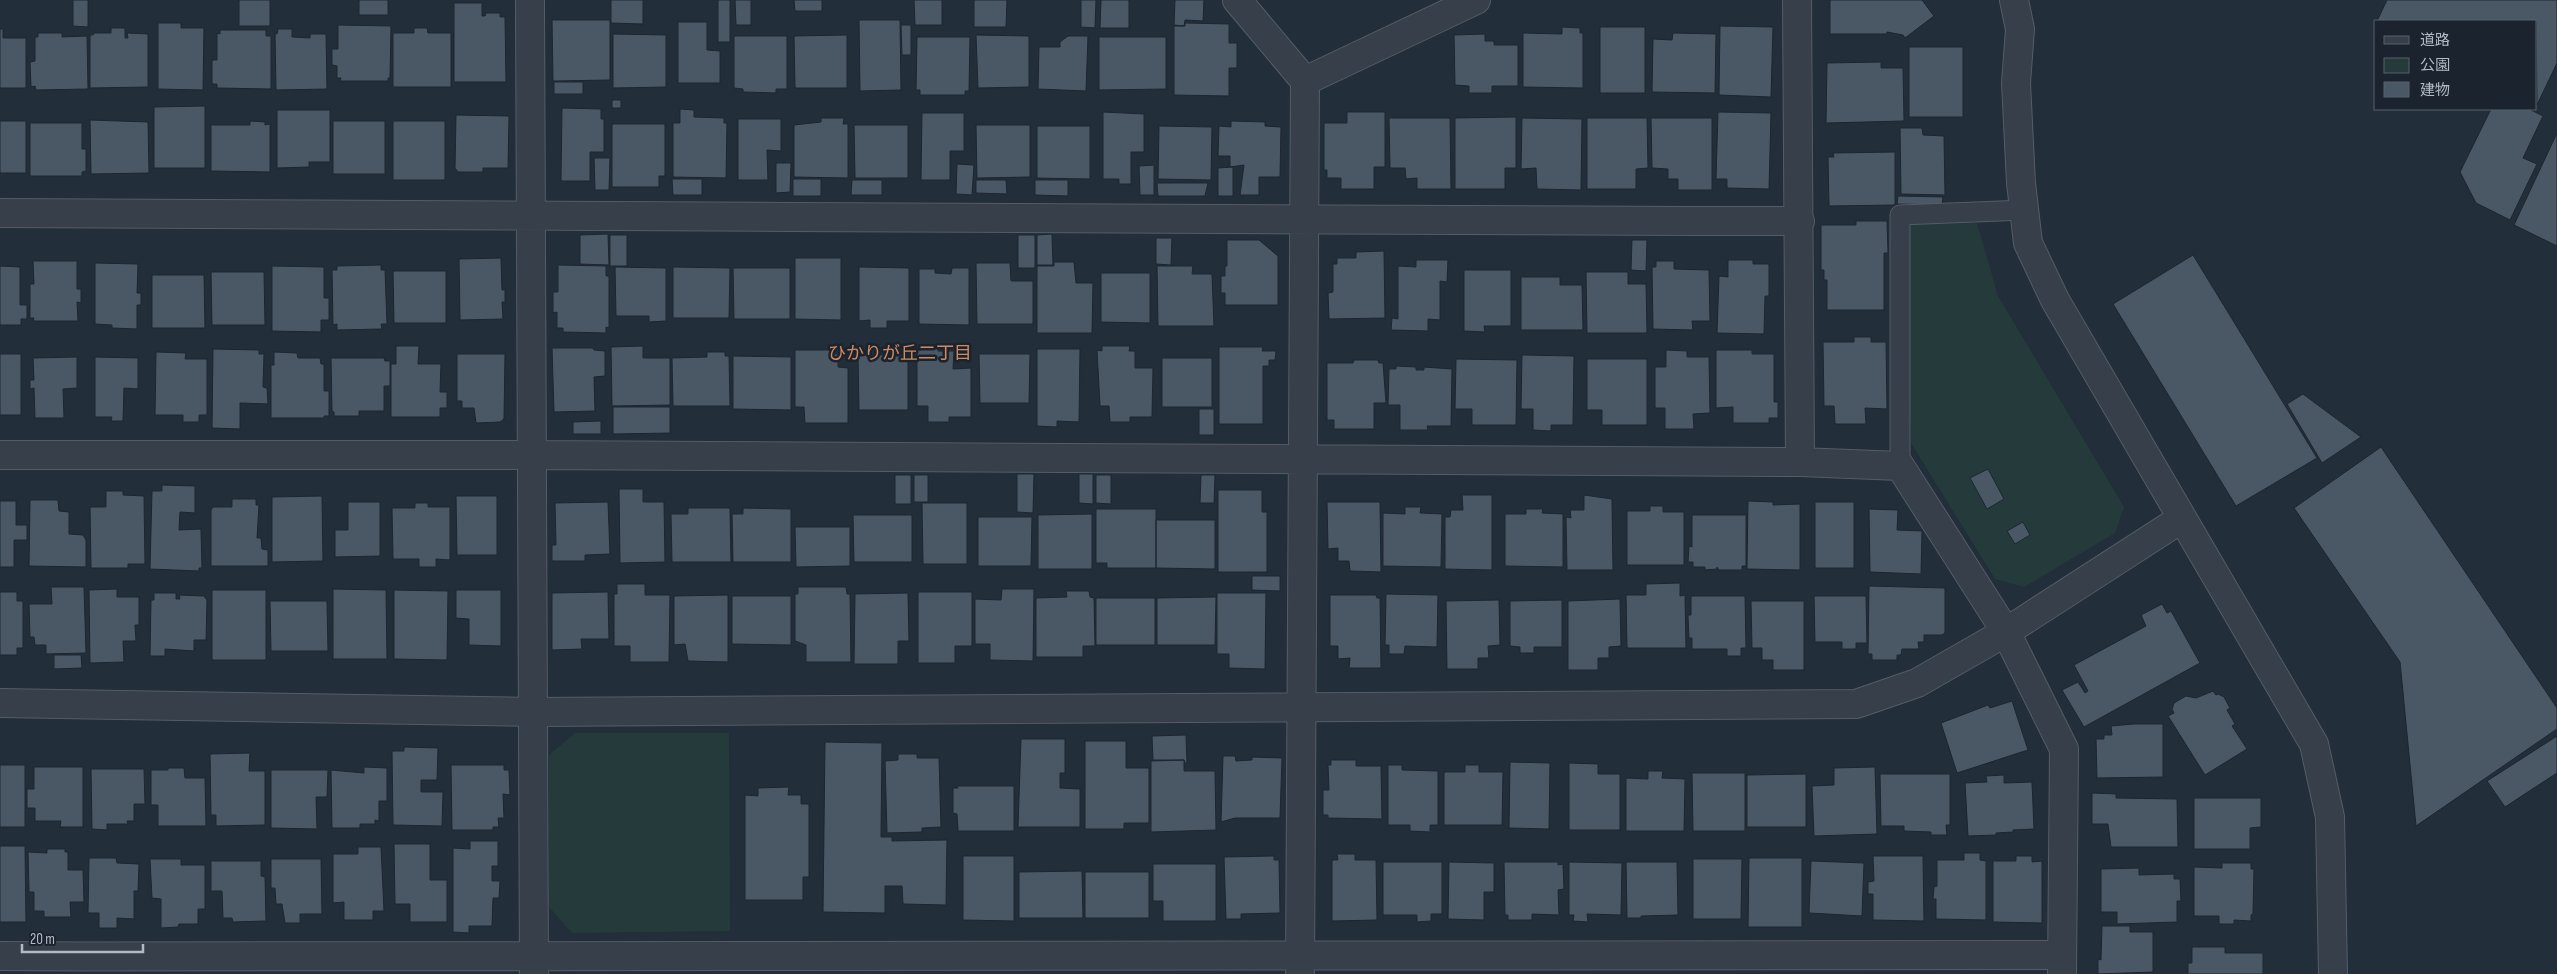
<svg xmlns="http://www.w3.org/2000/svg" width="2557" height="974" font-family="'Sofia Sans Condensed','Noto Sans JP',sans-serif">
	<rect width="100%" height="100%" fill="#222e39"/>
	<path fill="#253b3b" d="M1977 223 1998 296 2124 507 2115 533 2024 587 1995 579 1911 443 1906 224Z
		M575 733H729L730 931 572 933 549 907V755Z"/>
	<path fill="#4a5865" stroke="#1d2630" d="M73 0H88V27L73 26Z
		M239 0H270V26H239Z
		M359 0H388V15H359Z
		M611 0H643V24L611 23Z
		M718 0H730V42H718Z
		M735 0H751V25H736Z
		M794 0H822V11H795Z
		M914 0H942V25H915Z
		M974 0H1007L1006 27H974Z
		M1081 0H1096L1095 28 1081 27Z
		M1101 0H1129V28H1100Z
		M1175 0H1204L1203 21 1185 20 1184 26 1174 25Z
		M1830 0H1922L1934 16 1905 38 1903 35 1887 32V34H1830Z
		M2387 0H2557V63L2537 105 2536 21H2377Z
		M454 3H482V16H485L486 13H500V17H505L506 82H454Z
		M552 20H610V80L553 81Z
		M859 20H900L901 90 860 91Z
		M678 22H707V50L720 51V83H678Z
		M158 23H181V28H204L203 90 158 89Z
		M1185 23 1229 24V43H1237V68H1229V96L1174 95V26H1185Z
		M338 25 391 26 390 78H388V81H340L341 78H337V66L332 65V49H338Z
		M901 25H911V55H902Z
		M1720 26 1773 27 1771 97 1719 95Z
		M1562 27 1580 28V33H1583V88L1523 87V33L1562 34Z
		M1600 27H1645V93H1600Z
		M111 28H125V38H128L127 33 148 34V87L90 88V35H93L94 33H111Z
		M414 28H427L428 33H451V87H393V33H414Z
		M0 29H3V38H26V88H0Z
		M278 29H292V37L310 38V34H326L327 89 276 90 275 33 277 34Z
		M220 30H266V36H271V89L217 88V84H212V60H217V33L220 34Z
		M38 33H62V37L87 36 88 89 36 90 35 86 31 87 30 62 35 61V37H38Z
		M1673 33 1716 34 1715 93 1652 92 1653 39 1672 40Z
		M613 34 666 35V87L613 88Z
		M1485 34V41H1494V45H1518V86H1492V93H1469V86L1455 85 1454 35Z
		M847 35V88H795L794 36Z
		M976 35 1029 36V87L978 88Z
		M734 36H787V89H776V93L743 92V89L734 88Z
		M1068 36H1088L1086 91 1038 89 1039 47H1060V42Z
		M917 37H970L969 91H965V95H920V90H916Z
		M1099 37H1166V89L1099 90Z
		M1909 47H1963V117H1909Z
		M1881 62V68H1903L1904 121 1826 123 1827 63Z
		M554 82H583V94H554Z
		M612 100H621V108H612Z
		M205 106V168H154V107Z
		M562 108 601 109V119H604V152H590V181H561Z
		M680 109 694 110V117L724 118V123H727L726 178 673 177V123H680Z
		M2491 109H2529L2543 116 2523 158 2537 164 2510 220 2476 203 2460 172Z
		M277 110H330V162H309V167L277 168Z
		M1103 112 1144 114V152H1131V184H1119V179H1103Z
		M1347 112H1385V167H1374V189H1341V178H1327V170H1324V123H1347Z
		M1718 112 1771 113 1769 189 1727 188V179H1716Z
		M922 113H964V151H950V180H921Z
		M456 115 509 116 508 168H483V172H458L455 168Z
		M1516 117V168H1505V189H1455V118Z
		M821 118H844L843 124H848V178L794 177V125L821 122Z
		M1389 118H1450L1451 189H1417V178L1406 179 1405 168H1390Z
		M1522 118 1582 119 1581 190 1537 189 1536 168 1521 169Z
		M1587 118H1647L1648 168 1636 169V189H1587Z
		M1651 118H1712V190H1678V179H1668V169L1652 168Z
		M738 119H781V151L767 150 768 180H738Z
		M90 120 148 122 149 173 91 174Z
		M0 121H26V173H0Z
		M250 121 265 122V125L270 124V172L211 171V125H250Z
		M333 121H385V174H333Z
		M393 121H445V180H393Z
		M1231 121 1265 122V126L1281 127 1280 177H1259V195H1240L1244 165 1230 167V156H1218L1219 126 1231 127Z
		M30 123H82V149H86V171L82 172V176H30Z
		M612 124H665V176H659V187H612Z
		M854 125H908V178H855Z
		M976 125H1030V177L977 178Z
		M1037 126H1090V179L1037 178Z
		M1159 126 1212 127 1211 180 1158 179Z
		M1900 128H1922L1923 135 1944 136 1945 195 1901 194Z
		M2557 133V246L2514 225Z
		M1895 152V205L1829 206 1828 157H1834L1833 153Z
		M594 158H610L609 190H595Z
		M776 163H791L790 192 776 193Z
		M957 164 974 165 972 195 956 194Z
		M1154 165V195H1140L1139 166Z
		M1233 167V196H1218V168Z
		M672 179H702V195H673Z
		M793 179H821V196H793Z
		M852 180H882V195H851Z
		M976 180H1006L1007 194 976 193Z
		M1035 180H1068V196L1035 195Z
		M1157 183H1208L1205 196H1158Z
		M1898 196 1943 197 1942 205 1897 204Z
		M1856 221H1887L1888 253H1884V310H1827V280H1824V270H1821V225H1856Z
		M608 234 609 265 580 264V235Z
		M1052 234 1053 265H1037V235Z
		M610 235H627V266H610Z
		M1018 235H1035V268H1018Z
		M1156 238H1172L1171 265 1156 264Z
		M1227 240H1259L1278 256V305H1225V293H1221V276H1225V266H1227Z
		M1632 240H1647L1646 271 1631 270Z
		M1384 251 1385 318 1329 319 1328 293 1333 292V264H1337V258H1356V252Z
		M2193 255 2317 458 2236 506 2113 304Z
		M501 258 502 290H505V302H502L503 319 460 320 459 259Z
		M795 258H841V320L795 319Z
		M1416 260H1448L1447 282 1440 281V320L1428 319V331L1391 330 1392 318 1398 319V266L1416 267Z
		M1728 260H1753V264H1769V296H1765L1764 334 1717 333 1719 276 1728 277Z
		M33 261H77V289H81V303L77 302 78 321H33L34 318H30V284H34Z
		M1656 261H1674V269L1709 270 1710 321H1692L1693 330 1653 329 1652 267H1656Z
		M1054 262H1074L1076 283H1093L1092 333H1037V266H1054Z
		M95 263 138 264 137 293H141V305H137V329L112 328V325L95 324Z
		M976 263H1010L1011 281H1033V324H977Z
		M381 265V270H385L387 324H381L382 329 337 330V324L333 325 332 270H337V266Z
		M558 265 606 266V276H609V328L606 327V333L563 332V328H557V312L553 313V292H558Z
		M0 266 20 267V305H27V319H21V325H0Z
		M272 266 324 267V298H329V320H321V332L272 331Z
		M1157 266H1193L1192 274H1212L1214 326H1158Z
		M615 267 666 268V321L649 322V316H616Z
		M673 267 730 268 729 318H673Z
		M859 267 909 268V321H887V328H870V320L859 321Z
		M733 268H790V319H734Z
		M952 268H969V325L919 324V269H935V273L951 274Z
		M1464 270H1511V326H1484L1485 332 1464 331Z
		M393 271H446V323H394Z
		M211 272H264L265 325H212Z
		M1586 272H1628V284H1646L1647 333H1587Z
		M1101 273H1150V323L1101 322Z
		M152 275H204L205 328H152Z
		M1521 277H1560V285H1582L1583 330H1521Z
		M1854 337H1871V342H1886L1887 409 1865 408 1866 424H1835L1834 406H1824L1823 342H1854Z
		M396 346H419L418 364H441L440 392H447V408H440V417H391V364H396Z
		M643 346V358H670V405L612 406 611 347Z
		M1102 346H1130L1129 351H1135V368H1153L1152 417H1130V422H1110L1109 406H1100L1097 350 1102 351Z
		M921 347H938V351H954L953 369 971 368V417H949V422H928V406H917V350H921Z
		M1219 347H1263L1262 351H1276L1275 360H1269V366H1263V424H1219Z
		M552 348H593L594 350 605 351V376L594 377 595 411 554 412Z
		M213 349 259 350V354H264L263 387 267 388 268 404 240 403V429L212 428Z
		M1037 349H1080L1079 422 1057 421V427L1037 426Z
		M795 350H832V354H838V367L848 368V423H805L804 407H795Z
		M1666 350 1687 351V357H1709L1710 413 1693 414 1694 429H1665V408H1655V367H1666Z
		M1716 350H1752V354H1774V402H1778V418H1769V423H1733V407L1716 408Z
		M156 352 186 353 185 359H207V415H199V422H183V415H155Z
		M274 352 297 353 298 358H320L321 364H324V391H329V416H324V418H271V365H274Z
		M707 352H725V356H729L730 406H673L672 358 707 357Z
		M0 354H21V415H0Z
		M457 354H505L504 419 500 422 476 423 474 408H462V401H457Z
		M979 354H1030L1029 403H980Z
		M858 355H908V410H859Z
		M1522 355 1574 356 1573 425H1551V431L1533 430V409H1521Z
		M733 356 791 357V410L733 409Z
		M77 357V388L63 389 64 418H35L34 388 30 389V380H34L33 358Z
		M95 357 138 358V389L124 388 123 421H111L112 417H95Z
		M331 358H384L385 361H390V386H384V411H359V416H334V412L332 411Z
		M1162 358H1212V407H1162Z
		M1456 359 1517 360 1516 425H1472V409H1455Z
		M1587 359H1647V425H1602V410H1587Z
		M1354 360H1378L1379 363H1383L1386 403H1374V429H1334V420H1327V363H1353Z
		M1396 366 1416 367V370H1424V367L1452 369 1451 426H1427L1428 430H1400V405H1388L1389 369H1396Z
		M2303 394 2361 437 2322 463 2287 404Z
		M613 407H670V433L613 434Z
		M1199 409H1214V435H1199Z
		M601 421V434H573V422Z
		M2381 447 2557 708V729L2416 826 2400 662 2294 508Z
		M1988 469 2004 499 1987 509 1970 478Z
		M1017 474H1034L1033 513 1017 512Z
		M1079 474H1093V504L1079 503Z
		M895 475H911V504H895Z
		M914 475H928V502H914Z
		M1096 475H1111V504L1096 503Z
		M1201 475H1215L1214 503H1200Z
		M162 485 195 486V513L180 512 179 530 201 529 202 568H199V571L150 569 152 491H162Z
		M619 489H643V502H664L665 562 620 563Z
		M1218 490H1262V512H1267V572H1218Z
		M106 491H123V495L144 496 145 564H128V568H91L90 507H106Z
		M1462 495H1492V570L1445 569V517H1450L1451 510H1463Z
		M1584 495 1612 499 1613 570H1567L1566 517 1571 518 1570 510H1584Z
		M322 496 323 561 272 562V497Z
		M456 496H497V555H457Z
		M232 499H256V505H259L257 538H261L262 549 268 550V566H211V510L213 507H232Z
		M30 500H58L59 511 69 512V534L83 535 86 540V567L29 566Z
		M0 501H16V525H27V540H14V567H0Z
		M1748 501 1773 502V505L1800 504V570L1747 569Z
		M348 502H380V556L335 557V530H348Z
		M608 502 610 554 585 555V561H552V545H556L555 503Z
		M1327 502H1380L1381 572 1350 571 1349 561H1338V548L1328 549Z
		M1815 502H1854V568H1815Z
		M415 503H428V507H450V560L436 559V567H419V559H393L392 508H415Z
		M922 503H967V564H923Z
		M1650 506H1663V512H1684V565H1627V511H1650Z
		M1405 507H1421L1420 513 1442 514 1441 567 1383 566V513L1405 514Z
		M688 508H730L731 562H672L671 514H688Z
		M743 508 791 509V562H733L732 514H743Z
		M1096 509H1156V568H1107V563H1096Z
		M1526 509H1543L1542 513 1563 514V567L1505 566V514H1526Z
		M1869 509 1898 510 1897 530 1922 531 1921 574 1870 572Z
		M1092 514V569H1038V515Z
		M853 515H912V562H854Z
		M1692 515H1746V566H1742V570H1719L1717 567V569L1705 570V567H1693V562H1688L1689 546 1692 547Z
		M978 517H1032L1031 566H978Z
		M1156 520H1215V569L1156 568Z
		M2023 522 2030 535 2015 544 2007 531Z
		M795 527H850V566L796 567Z
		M1252 576H1280V591L1252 590Z
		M1680 583V596L1685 595 1686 648H1627L1626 595H1646V584Z
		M617 584H645V595H670L669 662H630V646H614V594H617Z
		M1869 586 1945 588V633L1942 635H1924V642H1918L1919 649H1902L1901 655H1897V660H1872V654H1868Z
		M51 587H84L86 653 46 654V645H35L34 637H30L29 604H52Z
		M798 587H846L847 594H850L851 662H806V645L795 641V594H798Z
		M117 589V597H139V625H135L136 641H123L124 662 90 663 89 590Z
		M333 589 386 590 387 659H333Z
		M1002 589H1034L1033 661 990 660V644H975V599L1001 600Z
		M212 590H266V660H212Z
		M394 590 448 591 447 660 394 659Z
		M456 590H501V646L469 645V619L456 618Z
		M1066 591H1089L1090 597 1094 598 1095 646H1083V657H1036V598L1067 597Z
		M0 592H17V601H23V648H17V655H0Z
		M608 592 609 639H581L582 649 552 650V593Z
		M918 592H972V646H955V663H918Z
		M154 593H176V599H180L179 595 204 596 207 600 206 640H194V651L165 649V656H150L151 600H154Z
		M908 593 909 641H898V664H854L855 594Z
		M1217 593H1266L1265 669 1229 668V654H1217Z
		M1386 594 1438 595 1437 647 1405 646 1404 654H1389V645H1385Z
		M728 595V662L688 661 685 644 674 645V596Z
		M1330 595H1376L1377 598H1380L1381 668H1349L1350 658 1338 659V646H1330Z
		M732 596H791V645L732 644Z
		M1691 596H1745L1746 648H1741V656H1727V649H1692V638H1689L1688 615H1691Z
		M1814 596H1866L1867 643H1856V649H1842V642H1815Z
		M1216 597 1215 645H1157V598Z
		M1096 598H1155V645H1096Z
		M1620 599 1621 646 1609 647V658H1598V670H1568V601Z
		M1499 600 1500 645 1488 646 1489 658H1478V669H1447L1446 601Z
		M1562 600V647H1534V653H1520V647L1510 646V601Z
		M270 601H327L328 651H271Z
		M1751 601H1804V670H1773V660H1762V648H1752Z
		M2162 604 2167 613 2171 611 2200 663 2084 727 2062 690 2078 682 2085 693 2088 691 2074 665 2146 626 2141 615Z
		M54 655H81L82 668 54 669Z
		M2213 691 2216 695 2218 694 2224 697 2230 708 2227 710 2235 724 2232 726 2247 749 2205 775 2168 716 2174 713 2172 709 2174 703 2186 696 2196 698Z
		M2012 701 2028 750 1957 773 1941 723 1988 705 1990 708Z
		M2133 724H2163V777L2097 778 2096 739H2104V735H2112L2111 726Z
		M1186 735 1187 763H1185L1184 760H1153L1152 736Z
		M2557 736V773L2505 807 2487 781Z
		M1021 739H1065V773H1060V788L1080 789V827H1018Z
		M1085 741H1126V768H1149V823H1124V829H1085Z
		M825 742 882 743 881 837H892V841L947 840 946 905 903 904 902 886H885V913L823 912Z
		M404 747 438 748 437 780H421V792H443L442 826 393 825 392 751H404Z
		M250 753 249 771H265V825L216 826V815H211L210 754Z
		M898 754H917V758H939L941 827 922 828V832L887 833 885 761 898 760Z
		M1223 756H1235L1236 761 1252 760V757L1282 758 1280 818H1235L1221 822Z
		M1184 760V771H1215L1216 830 1151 832V761Z
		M1331 760H1356V766H1381L1382 819 1328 818V815H1323V790H1329L1328 765H1331Z
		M1510 762 1550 763 1549 829 1509 828Z
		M1569 763 1598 764V774H1620V830H1569Z
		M0 765H25V827H0Z
		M451 765H504V770H509L510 795 503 794 504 818H498L499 827H493V830H452Z
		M1388 765H1402V770L1438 771V825H1430V832L1410 831V825H1388Z
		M1465 765H1479V772H1503L1502 825H1444V772H1465Z
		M34 767H83V827H60L61 821H35V808H27V789H34Z
		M364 767 387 768V801H379V821L375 820V824H360V828H332L331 770 364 773Z
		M1875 767 1877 834 1814 836 1812 786 1834 785V768Z
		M168 768H184L185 778H205L206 826H158V805H151V770H168Z
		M91 769H144L145 804H134V821H127L128 824H107V830L92 829Z
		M271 770H328L327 797H316L317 829 271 828Z
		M1648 771H1663L1662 778 1685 779 1684 831H1626V778L1648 779Z
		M1692 773H1745V831H1693Z
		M1806 774V827H1747V775Z
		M1880 774H1950V825H1946L1947 835H1931V832L1904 831V826H1881Z
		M2004 775V783L2032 782 2034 829 2013 830V832L1996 833V835L1968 836 1965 783 1987 782 1986 776Z
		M957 786H1014V831H958L957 814 953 813V788H958Z
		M789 787 788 795H801V804H809V877H803V900H745V795L758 796V788Z
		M2092 793 2116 794V798L2177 799 2178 847H2111L2108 824H2092Z
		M2194 798H2261V827L2250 828V849H2194Z
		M470 841H498V866H492V881H500L499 898H493L492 926H469V933L453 932V848L470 849Z
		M394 844H430V880H447V922H410V904H395Z
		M0 846H25L26 922H0Z
		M358 847H381L384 911H373V920H344V902L333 903V854H358Z
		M47 849H65V852H68V870H83L84 902H70L71 917H44V911H34V892H29L28 852 47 853Z
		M1964 853H1980V860L1986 861V920L1936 919V899H1933L1934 887 1937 886V860H1964Z
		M1337 854H1355V860H1376L1377 920 1332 921V860H1338Z
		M963 856H1014V921L963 920Z
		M1274 856V860H1279L1280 913 1241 914V919H1226L1224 857Z
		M1873 856H1923L1924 921 1873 920V894H1868V882L1874 881Z
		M2016 856H2032V862L2042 861V923L1993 922V861H2016Z
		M89 858H116L117 863 139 864 138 891H134V919L117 918V928H99V913H88Z
		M1749 858H1802V927H1748Z
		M150 859H181V865H205V909H198V924H179L178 927 161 928V899L152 898Z
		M271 859H321L322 914H300V923H285L282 904H276L275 888H271Z
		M1693 859H1742L1741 919H1693Z
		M211 861H261V876L265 877 266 921 233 922 232 918H223L222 891H211Z
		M1811 861 1864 863 1862 916 1809 913Z
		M1383 862H1442V914H1431V921L1417 922V915H1383Z
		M1449 862 1494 863V892H1484V920L1448 919Z
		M1504 862H1558V865L1563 864 1564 889 1558 890 1559 915 1532 914V920H1508V915H1505Z
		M1569 862 1622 863 1621 915 1587 914 1588 922 1573 921 1574 915H1569Z
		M1626 862H1677L1678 915 1641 916V918H1627Z
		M2222 863H2251V869H2254L2253 914 2251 915V921L2234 920V924H2219V916H2194V867L2222 868Z
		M1153 864H1216V921H1163V901H1153Z
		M2139 868V875L2174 874V879H2180L2181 901H2177V922L2117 924V912H2101V869Z
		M1082 871 1083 918H1019V872Z
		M1085 872H1149V918H1085Z
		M2102 926H2130V932H2153V972L2098 974V959L2101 960Z
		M2192 947H2225V953H2263V974H2188V963H2192Z"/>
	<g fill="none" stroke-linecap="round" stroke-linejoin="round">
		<defs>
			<path id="service" d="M1900 466V215L2025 210"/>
			<path id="minor" d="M530 0 534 974
				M1237 0 1305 81 1300 973
				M1797 0 1800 462
				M1305 81 1476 0
				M0 213C600 214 1200 222 1800 221
				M0 455H532L1800 462 1900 466 2006 632 2064 749 2062 974
				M0 703 533 712 1856 704 1917 683 2006 632 2181 519
				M0 956C687 960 1374 955 2062 955"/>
			<path id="tertiary" d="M2014 0 2020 29 2016 83 2021 183 2028 243 2055 300 2314 744 2330 817 2333 974"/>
		</defs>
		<use href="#service" stroke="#545d67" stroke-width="21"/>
		<use href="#minor" stroke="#545d67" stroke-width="30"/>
		<use href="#tertiary" stroke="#545d67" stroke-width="30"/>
		<use href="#service" stroke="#363f4a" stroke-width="19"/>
		<use href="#minor" stroke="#363f4a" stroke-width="28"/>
		<use href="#tertiary" stroke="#363f4a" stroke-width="28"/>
	</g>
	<g text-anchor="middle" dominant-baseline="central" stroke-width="5" stroke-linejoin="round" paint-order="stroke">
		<g font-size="18" fill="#d18961" stroke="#1b242e">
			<text x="900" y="353">ひかりが丘二丁目</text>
		</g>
	</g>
	<rect x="2374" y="20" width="162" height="90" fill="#1b242e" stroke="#57606b"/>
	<rect x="2384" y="36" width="25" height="8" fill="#363f4a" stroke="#57606b"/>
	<text x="2420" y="45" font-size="15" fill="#b1bac6">道路</text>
	<rect x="2384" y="58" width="25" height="15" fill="#253b3b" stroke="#57606b"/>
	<text x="2420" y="70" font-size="15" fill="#b1bac6">公園</text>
	<rect x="2384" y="82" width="25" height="15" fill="#4a5865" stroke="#57606b"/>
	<text x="2420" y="95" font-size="15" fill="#b1bac6">建物</text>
	<path d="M22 944v8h121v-8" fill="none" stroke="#b1bac6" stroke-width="2.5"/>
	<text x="30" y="944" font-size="15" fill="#b1bac6" stroke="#1b242e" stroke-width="4" paint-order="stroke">20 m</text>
</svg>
